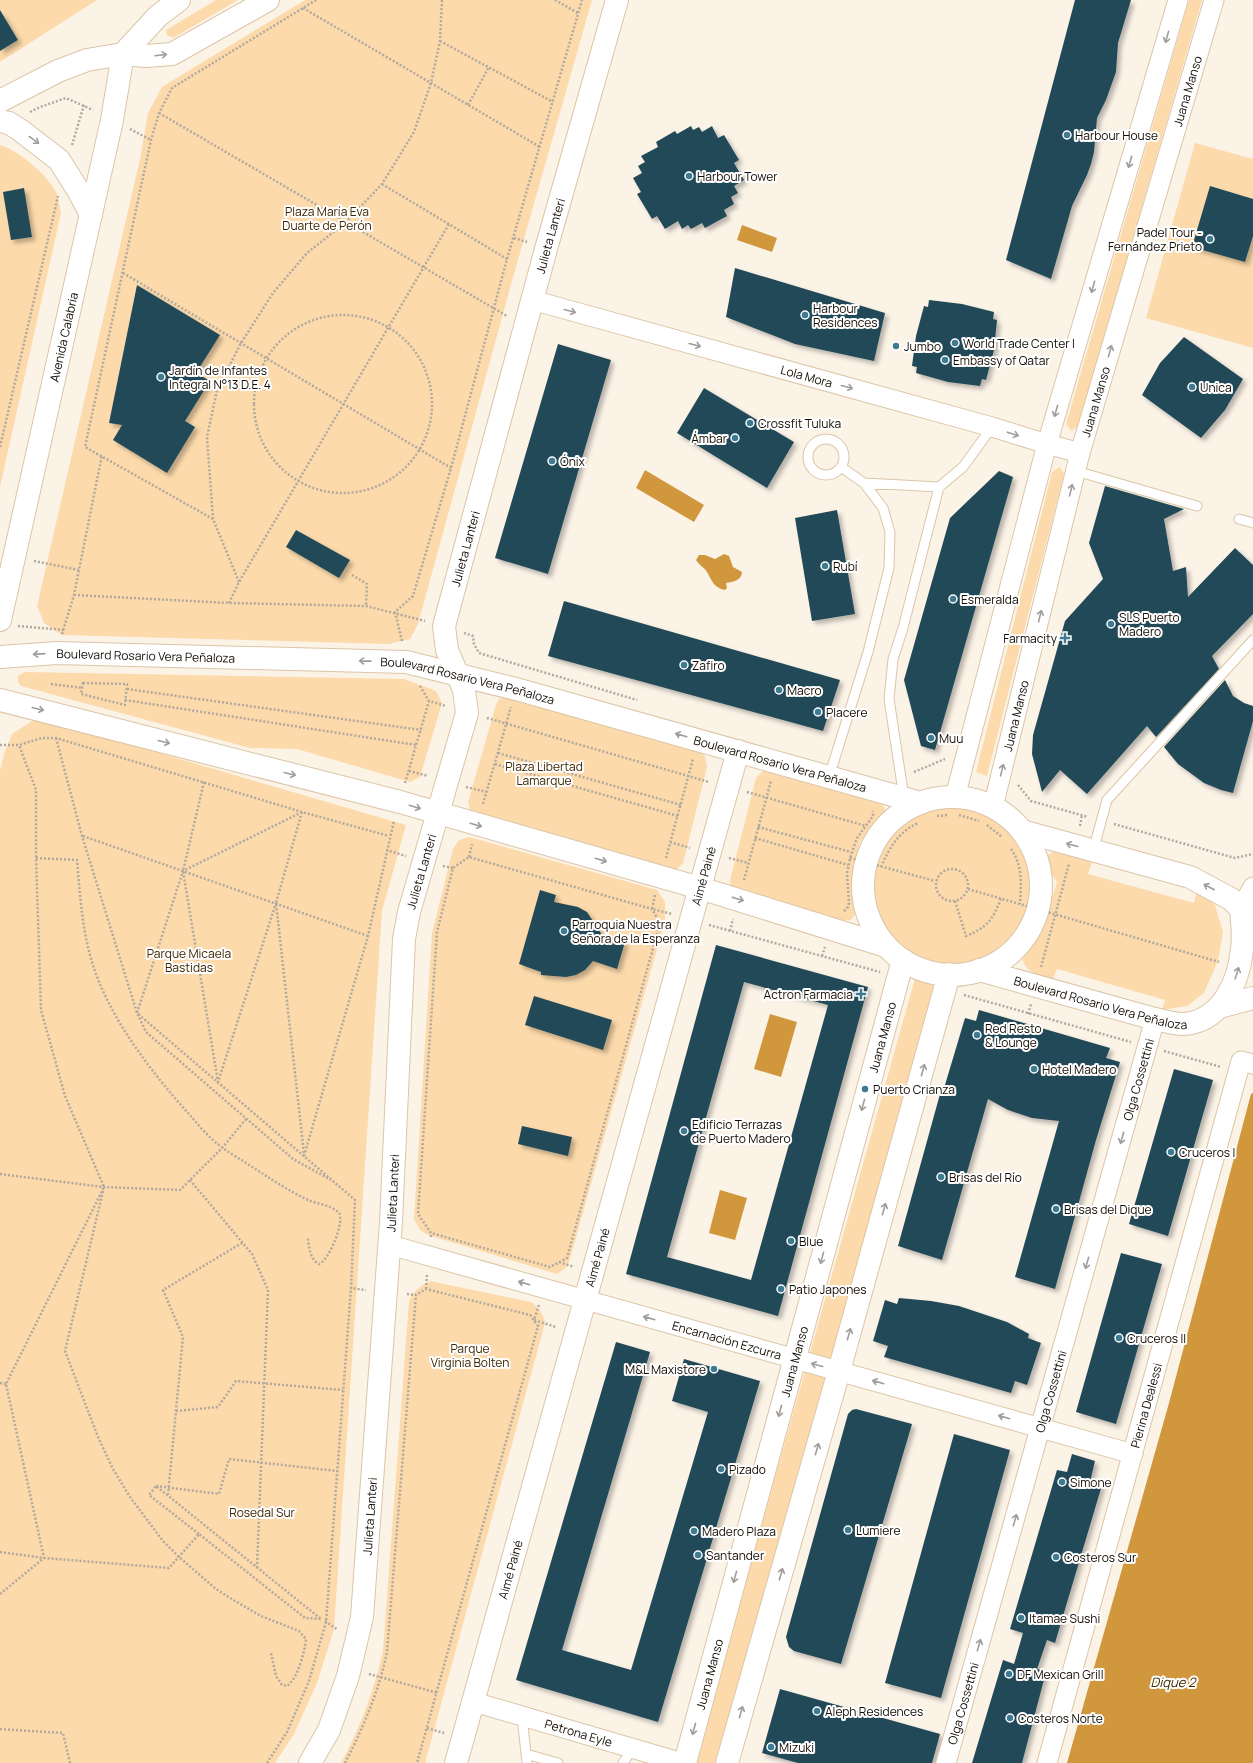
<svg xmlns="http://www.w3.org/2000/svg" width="1253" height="1763" font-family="Manrope,sans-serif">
	<defs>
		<filter id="shadow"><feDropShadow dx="3.5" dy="3.5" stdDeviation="2" flood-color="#0004"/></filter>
	</defs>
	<rect width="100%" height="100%" fill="#fcf3e7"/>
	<path fill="#fcdaab" d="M0 0H97L0 62V51L18 40 5 18 0 20Z
		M216 0H238L173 38 167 35 166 30Z
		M305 0H592L512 281 418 624 410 639 389 644 62 635 44 623 37 606 140 159 148 113 162 87Z
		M1189 0H1202L1078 426 1071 431 1066 424Z
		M1195 143 1253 159V348L1146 318Z
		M0 145C18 150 48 175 56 192 59 198 59 207 61 213L0 487Z
		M1060 467 1064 474 987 776 976 772 1052 472Z
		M25 672 404 679 436 691 442 703 420 777 410 782 297 749 250 748 21 686 18 682V676Z
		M509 697 696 749 705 756 707 767 683 863 676 870 471 813 468 802 496 705 499 699Z
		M32 721 53 722 406 825 382 911 334 1629 317 1683 294 1734 275 1763H0V770L4 754 12 734Z
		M763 771H771L881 802 885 809 883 816 860 842 852 876 855 914 851 920 842 921 731 887 730 880 756 778Z
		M872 885a79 79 0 1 1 158 0a79 79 0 1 1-158 0Z
		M469 837 657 890 665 902V921L571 1255 567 1267 557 1274 428 1235 420 1230 414 1219 432 933 453 849 459 840Z
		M1055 851 1092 862 1088 874 1194 903 1197 891 1215 905 1223 932 1218 961 1204 993 1187 1006 1162 1010 1165 1000 1057 969 1053 979C1037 974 1022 973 1022 952L1041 933 1057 882 1045 865 1048 855Z
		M916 975 938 982 719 1763H695Z
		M430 1281 531 1302C539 1308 543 1313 545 1323L425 1763H341C360 1728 374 1691 383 1651L409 1301C414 1291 420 1286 430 1281Z"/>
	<path fill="#d0973c" d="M742 225 777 238 772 252 737 240Z
		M645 470 704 505 694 522 636 488Z
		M724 554 729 556 733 567 742 572C742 580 733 582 726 583L727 588 725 590C714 588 712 581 707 572 705 568 699 565 696 560L699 555H705L715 559Z
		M770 1014 797 1022 781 1077 754 1069Z
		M1253 1093V1763H1067L1169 1403 1251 1094Z
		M720 1190 747 1198 735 1240 709 1233Z"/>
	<path fill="#234a58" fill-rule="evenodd" filter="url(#shadow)" d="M1075 0H1131L1118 43 1116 72 1106 100 1097 118 1094 152 1091 164 1087 175 1072 206 1051 279 1006 260Z
		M0 10 18 40 0 51Z
		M691 126 693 130 699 127 702 132 712 126 718 138 724 135 739 160 734 163 744 180 734 186 738 193 731 197 734 204 724 210 727 216 705 228 702 223 691 229 688 225 682 229 678 221 665 229 657 216 652 219 637 194 641 192 633 178 642 173 638 166 645 162 641 156 658 147 656 142 675 131 677 134Z
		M1210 186 1253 199V236L1245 262 1192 247Z
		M24 188 32 237 11 240 3 192Z
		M735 268 885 313 874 361 795 344 726 317Z
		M137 285 220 335 196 373 210 381 185 421 195 427 167 473 113 440 122 425 109 423Z
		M929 300 962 304 994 312 993 319 997 320 994 350 986 380 982 379 980 386 948 382 916 373 917 367 912 366 916 336 924 306 928 307Z
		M1184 337 1243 379 1225 410 1201 438 1142 395 1160 363Z
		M558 344 611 360 548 574 495 558Z
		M704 388 794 442 767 488 677 433Z
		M999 471 1013 477 935 750 921 746 904 680 950 518Z
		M1105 486 1184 509 1164 519 1173 571 1186 567 1188 597 1235 548 1253 565V614L1212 656 1219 669 1156 737 1147 726 1087 794 1060 770 1042 792 1032 754 1033 735 1065 621 1103 579 1089 543Z
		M837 510 855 614 812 621 795 518Z
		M296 530 350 560 339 578 286 547Z
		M564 601 840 680 823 731 548 656Z
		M1225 680 1233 696 1244 703 1253 706V721L1233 793 1221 790 1204 783 1178 764 1164 747Z
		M540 890 556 895 554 902 578 907 587 912 602 935 625 942 617 969 593 961 585 970 576 975 566 977 541 975V972L519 964Z
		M716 945 868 987 778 1316 626 1274ZM744 982 828 1005 751 1280 667 1257Z
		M534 996 612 1020 603 1050 525 1025Z
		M979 1010 1110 1048 1106 1058 1120 1062 1096 1140 1055 1289 1015 1277 1059 1121 1032 1118 1008 1110 988 1099 942 1260 898 1246 940 1094 942 1095 965 1018 976 1021Z
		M1174 1069 1213 1080 1168 1236 1129 1224Z
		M522 1126 572 1137 568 1156 518 1144Z
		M1121 1253 1162 1264 1116 1424 1076 1412Z
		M899 1298 931 1301 959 1306 1007 1322 1029 1334 1028 1338 1041 1343 1027 1385 1015 1381 1011 1393 884 1357 888 1346 873 1341 885 1300 897 1304Z
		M616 1342 650 1352 562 1650 631 1670 708 1412 672 1401 684 1359 760 1381 658 1722 516 1680Z
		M856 1409 912 1424 841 1664 794 1651 789 1647 786 1637 848 1414 852 1410Z
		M954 1434 1010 1450 941 1698 885 1683Z
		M1072 1454 1095 1461 1090 1482 1102 1485 1055 1643 1047 1640 1037 1669 1046 1672 1022 1763H972L1003 1660 1014 1664 1023 1633 1010 1629 1057 1470 1067 1472Z
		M780 1689 940 1734 932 1763H798L762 1753Z"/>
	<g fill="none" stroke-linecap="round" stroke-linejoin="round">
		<defs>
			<path id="lane" d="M808 457a18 18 0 1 1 36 0a18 18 0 1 1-36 0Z
				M1076 471 1197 506
				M864 483 939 487 963 467 992 427
				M1239 519 1253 523
				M829 777 868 652 889 568 890 532 883 508 864 483 841 467
				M904 798 889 699 893 659 903 628 939 487
				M1093 851 1107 800 1253 640
				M522 1716 527 1763
				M526 1754 558 1763
				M623 1763 633 1748"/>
			<g id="street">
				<path id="s1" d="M532 300 992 427 1047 444 1080 453"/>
				<path d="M955 797 1047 444 1178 0"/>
				<path id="s2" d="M993 807 1080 453 1214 0"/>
				<path d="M1241 908 1253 887"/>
				<path id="s3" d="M390 1245 1133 1454"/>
				<path id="s4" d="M474 1702 683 1763"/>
				<path id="s5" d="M946 1763 1155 1019"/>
				<path id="s6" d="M1047 1763 1241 1061 1253 1064"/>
			</g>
			<g id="secondary">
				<path d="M123 54 158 16 179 0"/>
				<path d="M0 101 58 71 87 60 123 54 146 56 172 54 268 0"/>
				<path d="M0 121 9 123 20 130 59 160 78 190 91 215"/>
				<path id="s7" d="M0 620 112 120 123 54"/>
				<path id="s8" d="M0 657 57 653 406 662 516 689 921 803"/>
				<path d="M0 700 400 802 700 888 886 946"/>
				<circle cx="952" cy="886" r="89"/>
				<path d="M1022 831 1190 877 1231 899 1251 919"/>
				<path id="s9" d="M979 970 1155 1019C1164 1021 1174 1024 1183 1024 1221 1022 1239 982 1242 949 1244 935 1242 922 1241 908"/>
				<path d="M1219 1007 1253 998"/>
				<path id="s10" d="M310 1763 329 1730 348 1676 362 1617 391 1222 404 939 409 912 467 713 464 690 447 650 444 626 546 249 617 0"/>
				<path id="s11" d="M456 1763 738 751"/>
				<path id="s12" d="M685 1763 903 960"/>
				<path d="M727 1763 839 1371 949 974"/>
			</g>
		</defs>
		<use href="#lane" stroke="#dbc5a7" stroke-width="11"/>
		<use href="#street" stroke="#dbc5a7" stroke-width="21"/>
		<use href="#secondary" stroke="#dbc5a7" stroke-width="24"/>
		<path stroke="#b1a99e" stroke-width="2.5" stroke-dasharray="2 2" stroke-linecap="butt" d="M555 0 578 13
			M303 8 540 147
			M440 41 553 102
			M468 105 489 67
			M30 112 40 107 66 98 93 110
			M159 113 507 316
			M130 129 151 140
			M72 145 84 105
			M382 184 507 259
			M514 238 527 242
			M123 273 451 468
			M254 404a89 89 0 1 1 178 0a89 89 0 1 1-178 0Z
			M0 447 58 196
			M213 519 85 447 151 140 159 113 172 88 316 0
			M34 561 79 570
			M352 575 367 584 366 606
			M239 582 213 519 207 437 217 390 241 343 273 293 307 253 346 222 382 184 414 132 431 83 440 41 442 0
			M74 595 229 603 366 606 425 621
			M229 603 239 582 449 224
			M18 626 64 630
			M464 633 473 636 474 644 479 653 637 700
			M62 634 74 595 102 455
			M402 641 395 612 413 596 451 468 507 259 582 0
			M83 683 127 684 125 705 81 694Z
			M51 684 82 688
			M420 686 429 701 446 706
			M127 689 421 730
			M125 700 416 745
			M487 718 709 782
			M56 738 82 836 137 1013 146 1032 293 1159 331 1180
			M0 745H19L42 738H56L302 812 389 836
			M498 753 681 805
			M495 764 678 816
			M409 771 428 776
			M914 772 945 759
			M204 782 183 871 218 1082 276 903
			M405 783 429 701
			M1018 785 1031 801 1088 817
			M466 787 487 792
			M747 792 866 826
			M483 804 511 707
			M302 812 183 871 137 1013 355 1200 351 1288 366 1290
			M302 812 276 903 304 1154
			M959 815 979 821
			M937 816 948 815
			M1114 824 1235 858 1253 854
			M987 825 1002 837
			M1080 826 1082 815
			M758 827 851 852
			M83 836 368 936
			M755 838 848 865
			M670 842 690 848
			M1011 849C1023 865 1021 885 1020 904
			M386 850 406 856
			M469 857 472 844
			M36 858 77 860C80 895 82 929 92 962 108 1016 151 1072 189 1114 199 1126 210 1139 223 1148 229 1153 237 1157 243 1161 265 1175 285 1189 308 1200 317 1204 332 1205 339 1213 345 1221 329 1261 319 1264 310 1259 309 1248 308 1238
			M666 858 693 759
			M729 858 748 863
			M850 858 935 881
			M443 866 453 868
			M881 867C889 849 898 832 918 823
			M936 885a16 16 0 1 1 32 0a16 16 0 1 1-32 0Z
			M744 880 771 781
			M968 889 1219 962
			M655 895 652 909 672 914
			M955 901 966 936C988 927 992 920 1001 899
			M844 911 847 909 849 903 847 873 850 858 857 838 873 816V811
			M709 925 880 972
			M730 931 733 919
			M822 956 825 947
			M1041 967 1069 864
			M964 995 1131 1042
			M1028 1014 1031 1004
			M1164 1051 1221 1067
			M304 1156 368 936 394 821
			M0 1174 104 1187 180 1190 222 1148 246 1119
			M190 1180 252 1254 268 1290 257 1567
			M103 1191 65 1351 98 1437 113 1469 130 1497 163 1541 179 1557 216 1589 235 1601 261 1616 299 1631 306 1639C305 1651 298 1678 287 1686L282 1685 276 1676 271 1653
			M431 1237V1233L418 1214 437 932 453 868 469 857 652 909 660 923 567 1258 550 1267 431 1233
			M559 1262 574 1267
			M426 1289 427 1274
			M407 1294 416 1295
			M539 1305 534 1320 556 1327
			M0 1383 6 1384
			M176 1411 218 1407 236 1381 343 1390
			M156 1486 219 1494 229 1459 337 1471
			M168 1495 183 1337 163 1290 242 1243
			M199 1534 149 1495 156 1486 321 1619
			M0 1552 44 1558 169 1568 199 1534 305 1618 322 1619
			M0 1594 44 1558 6 1384 104 1187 65 1096 41 1010 36 858V790L19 745
			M325 1621 338 1630
			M369 1674 438 1693
			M427 1728 444 1733
			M0 1729 63 1733 70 1763
			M267 1763 287 1732 309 1681 326 1622 351 1288
			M345 1763C363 1728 379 1691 387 1652L416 1295 426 1289 530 1315 538 1326 417 1763"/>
		<use href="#lane" stroke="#fff" stroke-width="9"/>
		<use href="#street" stroke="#fff" stroke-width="19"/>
		<use href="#secondary" stroke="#fff" stroke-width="22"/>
	</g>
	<defs><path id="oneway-shaft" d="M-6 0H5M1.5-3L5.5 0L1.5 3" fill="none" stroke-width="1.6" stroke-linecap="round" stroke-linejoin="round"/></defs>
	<g stroke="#a09d9a">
		<use href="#oneway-shaft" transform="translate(1167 37) rotate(106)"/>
		<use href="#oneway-shaft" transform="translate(161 55) rotate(-7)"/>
		<use href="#oneway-shaft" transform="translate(34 140) rotate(36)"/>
		<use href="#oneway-shaft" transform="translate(1130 162) rotate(106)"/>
		<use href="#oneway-shaft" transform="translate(1093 287) rotate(106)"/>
		<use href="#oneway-shaft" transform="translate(570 311) rotate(15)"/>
		<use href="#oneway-shaft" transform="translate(695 345) rotate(15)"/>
		<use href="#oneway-shaft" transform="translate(1110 351) rotate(-74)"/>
		<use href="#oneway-shaft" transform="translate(847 387) rotate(15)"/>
		<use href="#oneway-shaft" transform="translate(1056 411) rotate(106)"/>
		<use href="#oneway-shaft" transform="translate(1013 434) rotate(18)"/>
		<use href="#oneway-shaft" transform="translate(1071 490) rotate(-76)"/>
		<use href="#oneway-shaft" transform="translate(1040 616) rotate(-76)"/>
		<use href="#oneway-shaft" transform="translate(39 654) rotate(176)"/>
		<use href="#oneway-shaft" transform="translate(365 661) rotate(-179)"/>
		<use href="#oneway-shaft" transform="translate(38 709) rotate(14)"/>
		<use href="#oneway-shaft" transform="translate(681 735) rotate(-164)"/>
		<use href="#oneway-shaft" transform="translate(164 742) rotate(14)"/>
		<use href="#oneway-shaft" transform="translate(1002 770) rotate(-76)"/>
		<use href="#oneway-shaft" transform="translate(290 774) rotate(14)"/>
		<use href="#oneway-shaft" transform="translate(415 807) rotate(17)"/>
		<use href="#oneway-shaft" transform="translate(476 825) rotate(16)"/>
		<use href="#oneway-shaft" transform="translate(1072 845) rotate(-165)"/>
		<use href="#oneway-shaft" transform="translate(601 860) rotate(16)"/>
		<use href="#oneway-shaft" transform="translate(1209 887) rotate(-153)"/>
		<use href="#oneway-shaft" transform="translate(738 899) rotate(17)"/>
		<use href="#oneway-shaft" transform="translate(1237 973) rotate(-73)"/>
		<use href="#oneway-shaft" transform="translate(923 1070) rotate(-74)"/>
		<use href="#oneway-shaft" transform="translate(863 1105) rotate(105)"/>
		<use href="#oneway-shaft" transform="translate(1122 1138) rotate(106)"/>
		<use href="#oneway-shaft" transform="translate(884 1209) rotate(-74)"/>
		<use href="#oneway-shaft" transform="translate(822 1258) rotate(105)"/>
		<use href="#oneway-shaft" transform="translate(1087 1263) rotate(106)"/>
		<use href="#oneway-shaft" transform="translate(524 1283) rotate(-164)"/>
		<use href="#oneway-shaft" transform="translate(649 1318) rotate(-164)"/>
		<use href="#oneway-shaft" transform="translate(849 1334) rotate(-74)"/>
		<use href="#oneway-shaft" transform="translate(817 1365) rotate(-165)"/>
		<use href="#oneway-shaft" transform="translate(878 1382) rotate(-164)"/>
		<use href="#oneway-shaft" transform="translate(780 1411) rotate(105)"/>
		<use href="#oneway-shaft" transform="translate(1004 1417) rotate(-164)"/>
		<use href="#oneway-shaft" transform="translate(817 1449) rotate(-74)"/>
		<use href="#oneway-shaft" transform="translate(1015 1520) rotate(-74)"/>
		<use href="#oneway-shaft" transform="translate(781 1574) rotate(-74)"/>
		<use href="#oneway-shaft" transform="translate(735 1577) rotate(105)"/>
		<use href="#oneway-shaft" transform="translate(979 1645) rotate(-74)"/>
		<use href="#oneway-shaft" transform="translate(741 1712) rotate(-74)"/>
		<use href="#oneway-shaft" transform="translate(694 1729) rotate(105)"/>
	</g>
	<g fill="#3e7b91" stroke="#fff" stroke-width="1.5">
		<circle cx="1067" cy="135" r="4"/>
		<circle cx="689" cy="176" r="4"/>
		<circle cx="1210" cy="239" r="4"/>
		<circle cx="805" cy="315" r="4"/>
		<circle cx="955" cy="343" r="4"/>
		<circle cx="896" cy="346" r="4"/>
		<circle cx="945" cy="360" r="4"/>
		<circle cx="161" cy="377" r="4"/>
		<circle cx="1192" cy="387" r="4"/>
		<circle cx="750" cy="423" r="4"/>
		<circle cx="735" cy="438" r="4"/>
		<circle cx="552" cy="461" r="4"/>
		<circle cx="825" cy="566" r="4"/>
		<circle cx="953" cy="599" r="4"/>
		<circle cx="1111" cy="624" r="4"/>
		<path d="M1063 632h4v4h4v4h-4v4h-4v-4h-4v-4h4z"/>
		<circle cx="684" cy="665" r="4"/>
		<circle cx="779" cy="690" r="4"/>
		<circle cx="818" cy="712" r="4"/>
		<circle cx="931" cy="738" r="4"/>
		<circle cx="564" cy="931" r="4"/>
		<path d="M859 988h4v4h4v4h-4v4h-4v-4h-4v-4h4z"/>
		<circle cx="977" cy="1035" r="4"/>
		<circle cx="1034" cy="1069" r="4"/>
		<circle cx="865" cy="1089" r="4"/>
		<circle cx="684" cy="1131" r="4"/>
		<circle cx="1171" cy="1152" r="4"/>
		<circle cx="941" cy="1177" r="4"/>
		<circle cx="1056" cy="1209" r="4"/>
		<circle cx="791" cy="1241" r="4"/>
		<circle cx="781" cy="1289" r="4"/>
		<circle cx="1119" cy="1338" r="4"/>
		<circle cx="714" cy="1369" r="4"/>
		<circle cx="721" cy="1469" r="4"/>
		<circle cx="1062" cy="1482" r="4"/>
		<circle cx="848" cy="1530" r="4"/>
		<circle cx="694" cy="1531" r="4"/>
		<circle cx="698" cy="1555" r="4"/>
		<circle cx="1056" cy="1557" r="4"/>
		<circle cx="1021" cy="1618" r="4"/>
		<circle cx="1009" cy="1674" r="4"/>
		<circle cx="817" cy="1711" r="4"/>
		<circle cx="1010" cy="1718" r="4"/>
		<circle cx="771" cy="1747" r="4"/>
	</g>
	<g text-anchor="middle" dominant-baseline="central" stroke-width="4" stroke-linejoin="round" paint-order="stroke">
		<g font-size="12" fill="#120b03" stroke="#fff">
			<text stroke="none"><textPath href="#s2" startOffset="742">Juana Manso</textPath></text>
			<text stroke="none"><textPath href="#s10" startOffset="1565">Julieta Lanteri</textPath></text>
			<text stroke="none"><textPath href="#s7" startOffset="290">Avenida Calabria</textPath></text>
			<text stroke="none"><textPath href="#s1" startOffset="285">Lola Mora</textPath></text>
			<text stroke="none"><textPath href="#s2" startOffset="418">Juana Manso</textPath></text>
			<text stroke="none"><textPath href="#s10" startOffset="1241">Julieta Lanteri</textPath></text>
			<text stroke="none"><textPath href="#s8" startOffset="146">Boulevard Rosario Vera Peñaloza</textPath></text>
			<text stroke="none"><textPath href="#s8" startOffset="470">Boulevard Rosario Vera Peñaloza</textPath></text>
			<text stroke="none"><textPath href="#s2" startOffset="94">Juana Manso</textPath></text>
			<text stroke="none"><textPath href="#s8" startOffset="794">Boulevard Rosario Vera Peñaloza</textPath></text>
			<text stroke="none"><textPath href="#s10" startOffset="905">Julieta Lanteri</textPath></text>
			<text stroke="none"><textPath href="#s11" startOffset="921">Aimé Painé</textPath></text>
			<text stroke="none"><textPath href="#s9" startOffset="126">Boulevard Rosario Vera Peñaloza</textPath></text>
			<text stroke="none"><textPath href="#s12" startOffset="752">Juana Manso</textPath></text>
			<text stroke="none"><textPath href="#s5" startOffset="710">Olga Cossettini</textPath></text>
			<text stroke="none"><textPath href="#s10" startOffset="581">Julieta Lanteri</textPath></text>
			<text stroke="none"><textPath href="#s11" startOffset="525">Aimé Painé</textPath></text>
			<text stroke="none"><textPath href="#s3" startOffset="350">Encarnación Ezcurra</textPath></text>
			<text stroke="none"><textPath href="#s12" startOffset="416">Juana Manso</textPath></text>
			<text stroke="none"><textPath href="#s5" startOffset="386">Olga Cossettini</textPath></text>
			<text stroke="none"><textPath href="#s6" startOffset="371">Pierina Dealessi</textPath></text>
			<text stroke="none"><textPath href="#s10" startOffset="257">Julieta Lanteri</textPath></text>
			<text stroke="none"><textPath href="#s11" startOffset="201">Aimé Painé</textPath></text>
			<text stroke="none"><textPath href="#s12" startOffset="92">Juana Manso</textPath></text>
			<text stroke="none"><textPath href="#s5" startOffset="62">Olga Cossettini</textPath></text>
			<text stroke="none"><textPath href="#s4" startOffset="109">Petrona Eyle</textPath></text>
		</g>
		<g font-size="12" fill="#120b03" stroke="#fff" text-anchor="start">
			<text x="1075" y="135">Harbour House</text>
			<text x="697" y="176">Harbour Tower</text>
			<text x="1202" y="232" text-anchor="end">Padel Tour -<tspan x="1202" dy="14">Fernández Prieto</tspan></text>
			<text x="813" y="308">Harbour<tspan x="813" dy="14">Residences</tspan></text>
			<text x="963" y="343">World Trade Center I</text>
			<text x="904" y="346">Jumbo</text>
			<text x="953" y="360">Embassy of Qatar</text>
			<text x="169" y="370">Jardín de Infantes<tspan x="169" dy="14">Integral N°13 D.E. 4</tspan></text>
			<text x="1200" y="387">Unica</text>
			<text x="758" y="423">Crossfit Tuluka</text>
			<text x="727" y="438" text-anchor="end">Ámbar</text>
			<text x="560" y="461">Ónix</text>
			<text x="833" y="566">Rubí</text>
			<text x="961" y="599">Esmeralda</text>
			<text x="1119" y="617">SLS Puerto<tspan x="1119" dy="14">Madero</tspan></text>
			<text x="1057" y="638" text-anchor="end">Farmacity</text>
			<text x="692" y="665">Zafiro</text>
			<text x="787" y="690">Macro</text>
			<text x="826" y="712">Placere</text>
			<text x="939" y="738">Muu</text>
			<text x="572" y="924">Parroquia Nuestra<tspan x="572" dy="14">Señora de la Esperanza</tspan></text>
			<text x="853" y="994" text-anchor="end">Actron Farmacia</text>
			<text x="985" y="1028">Red Resto<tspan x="985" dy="14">&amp; Lounge</tspan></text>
			<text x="1042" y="1069">Hotel Madero</text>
			<text x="873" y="1089">Puerto Crianza</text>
			<text x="692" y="1124">Edificio Terrazas<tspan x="692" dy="14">de Puerto Madero</tspan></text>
			<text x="1179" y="1152">Cruceros I</text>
			<text x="949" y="1177">Brisas del Río</text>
			<text x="1064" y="1209">Brisas del Dique</text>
			<text x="799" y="1241">Blue</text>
			<text x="789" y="1289">Patio Japones</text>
			<text x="1127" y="1338">Cruceros II</text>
			<text x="706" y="1369" text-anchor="end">M&amp;L Maxistore</text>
			<text x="729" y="1469">Pizado</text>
			<text x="1070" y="1482">Simone</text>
			<text x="856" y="1530">Lumiere</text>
			<text x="702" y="1531">Madero Plaza</text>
			<text x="706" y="1555">Santander</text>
			<text x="1064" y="1557">Costeros Sur</text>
			<text x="1029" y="1618">Itamae Sushi</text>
			<text x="1017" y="1674">DF Mexican Grill</text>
			<text x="825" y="1711">Aleph Residences</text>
			<text x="1018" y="1718">Costeros Norte</text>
			<text x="779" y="1747">Mizuki</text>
		</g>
		<g font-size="12" fill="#3d2600" stroke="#fff">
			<text x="327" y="211">Plaza María Eva<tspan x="327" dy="14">Duarte de Perón</tspan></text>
			<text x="544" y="766">Plaza Libertad<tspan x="544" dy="14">Lamarque</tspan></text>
			<text x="189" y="953">Parque Micaela<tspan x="189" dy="14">Bastidas</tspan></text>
			<text x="470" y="1348">Parque<tspan x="470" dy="14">Virginia Bolten</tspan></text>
			<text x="262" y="1512">Rosedal Sur</text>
		</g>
		<g font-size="13" font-style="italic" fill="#3f2800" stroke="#fff">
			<text x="1173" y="1682">Dique 2</text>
		</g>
	</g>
</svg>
